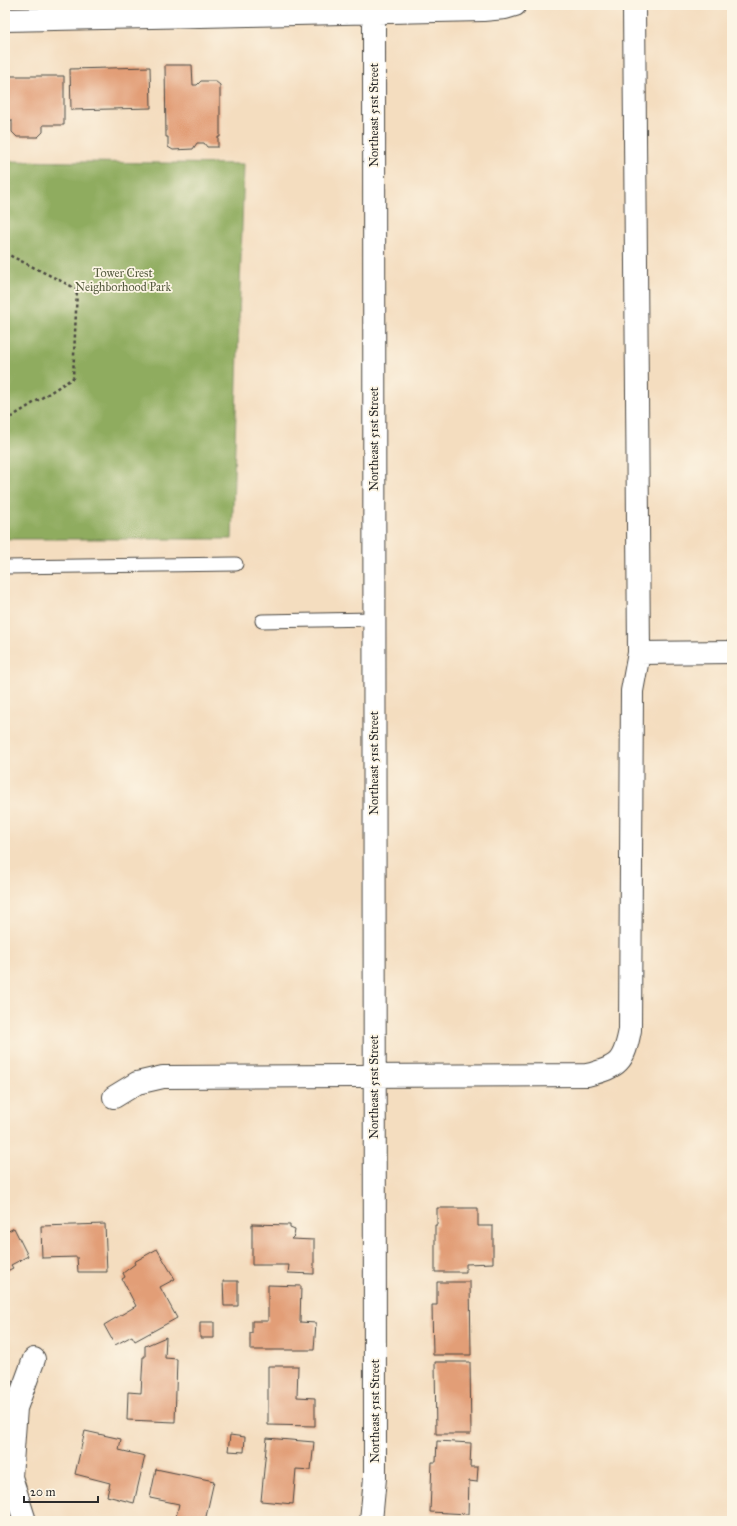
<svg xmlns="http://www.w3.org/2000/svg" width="737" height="1526" font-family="'IM FELL Great Primer',serif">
	<rect width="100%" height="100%" fill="#fcf5e5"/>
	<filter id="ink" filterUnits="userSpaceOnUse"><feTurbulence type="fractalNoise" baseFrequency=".025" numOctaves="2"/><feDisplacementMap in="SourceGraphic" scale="8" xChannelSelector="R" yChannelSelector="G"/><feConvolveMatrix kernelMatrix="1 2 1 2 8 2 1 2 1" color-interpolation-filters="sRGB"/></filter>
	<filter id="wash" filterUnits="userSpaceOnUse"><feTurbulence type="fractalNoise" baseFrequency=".012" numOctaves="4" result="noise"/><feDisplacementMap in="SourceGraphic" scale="16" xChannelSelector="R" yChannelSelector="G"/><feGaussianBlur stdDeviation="0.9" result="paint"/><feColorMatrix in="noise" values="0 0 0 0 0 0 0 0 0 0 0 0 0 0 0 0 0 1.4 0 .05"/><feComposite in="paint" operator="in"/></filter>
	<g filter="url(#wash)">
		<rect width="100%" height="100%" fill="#f4ddbf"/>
		<path fill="#8fac5f" stroke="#5d6c45" d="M5 161 244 164 232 539H5Z"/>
		<g id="blocks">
			<path fill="#e29e77" d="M165 65H192L193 85H197L201 81H215L220 85V137H218V147H207L204 143H197L193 149 173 150 168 147V137H166Z
				M150 67 151 108 71 110 70 69Z
				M5 76H64V125H43V132L38 137H17L12 132V120H5Z
				M437 1208H478V1226H493V1263L466 1264V1272H435V1225H437Z
				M105 1224 107 1272H78L77 1257 42 1258 41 1226Z
				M252 1224 290 1225V1228L295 1230 294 1236 291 1239 314 1240V1274L288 1273 289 1265H252Z
				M14 1228 28 1256 11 1265 13 1268 5 1272V1233Z
				M157 1249 175 1279 160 1287 177 1318 135 1341 132 1336 115 1345 104 1325 136 1306 122 1279 125 1277 123 1273 135 1264 134 1262Z
				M223 1281H238V1306H224Z
				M437 1282H470L471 1355H433L432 1305H437Z
				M268 1285 301 1286 300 1322 316 1323 314 1350H250V1333H252V1321H268Z
				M200 1322H214V1338H200Z
				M166 1337 165 1358 177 1359 175 1422 127 1420 128 1392 141 1393 143 1357H145V1346Z
				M435 1362H470L471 1434H436Z
				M268 1366H298L297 1397 315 1398V1426L268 1425Z
				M85 1431 121 1439 119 1450 145 1456 134 1503 107 1496 110 1483 75 1474Z
				M230 1435 245 1437 244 1452 228 1451Z
				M267 1438 314 1442 311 1470 296 1469 293 1504 261 1501Z
				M437 1441 471 1443 470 1467H478L477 1482 469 1481 468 1514 430 1512 432 1462H436Z
				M156 1469 214 1481 205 1521H175L179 1504 150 1498Z"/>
		</g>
	</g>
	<g filter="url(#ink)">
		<use href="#blocks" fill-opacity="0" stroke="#494641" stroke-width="1"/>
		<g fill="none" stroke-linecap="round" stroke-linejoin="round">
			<defs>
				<path id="lane" d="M5 567 236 564
					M262 621 374 619"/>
				<path id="street" d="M5 20 483 10 505 8 515 5
					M639 653 732 652
					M114 1097 137 1083 163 1077 587 1075C619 1067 624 1062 630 1030L632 691 639 653 634 5
					M25 1521 11 1477 16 1408 34 1359
					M371 1521 375 1478 374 5"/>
			</defs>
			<use href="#lane" stroke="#494641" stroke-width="15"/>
			<use href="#street" stroke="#494641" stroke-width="24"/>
			<path stroke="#494641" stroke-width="2.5" stroke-dasharray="3 3" stroke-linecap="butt" d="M5 253 77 289 73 378 5 421"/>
			<use href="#lane" stroke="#fff" stroke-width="13"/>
			<use href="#street" stroke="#fff" stroke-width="22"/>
		</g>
	</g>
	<g text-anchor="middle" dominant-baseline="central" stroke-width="3.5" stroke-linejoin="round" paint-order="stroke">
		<g font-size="12" fill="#2b2b2b" stroke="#fcf5e5">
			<text transform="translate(374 115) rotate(-90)">Northeast 51st Street</text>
			<text transform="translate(374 439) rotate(-90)">Northeast 51st Street</text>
			<text transform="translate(374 763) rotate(-90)">Northeast 51st Street</text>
			<text transform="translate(374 1087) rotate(-90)">Northeast 51st Street</text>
			<text transform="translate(375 1411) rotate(-90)">Northeast 51st Street</text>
		</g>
		<g font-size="12" fill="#545a3e" stroke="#fcf5e5">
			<text x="123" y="273">Tower Crest<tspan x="123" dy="14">Neighborhood Park</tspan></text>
		</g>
	</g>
	<rect width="737" height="1526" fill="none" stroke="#fcf5e5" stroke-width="20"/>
	<path d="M24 1496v6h74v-6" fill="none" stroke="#2b2b2b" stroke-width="2"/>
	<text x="30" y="1496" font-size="12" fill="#2b2b2b" stroke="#fcf5e5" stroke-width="3" paint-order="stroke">20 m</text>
</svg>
